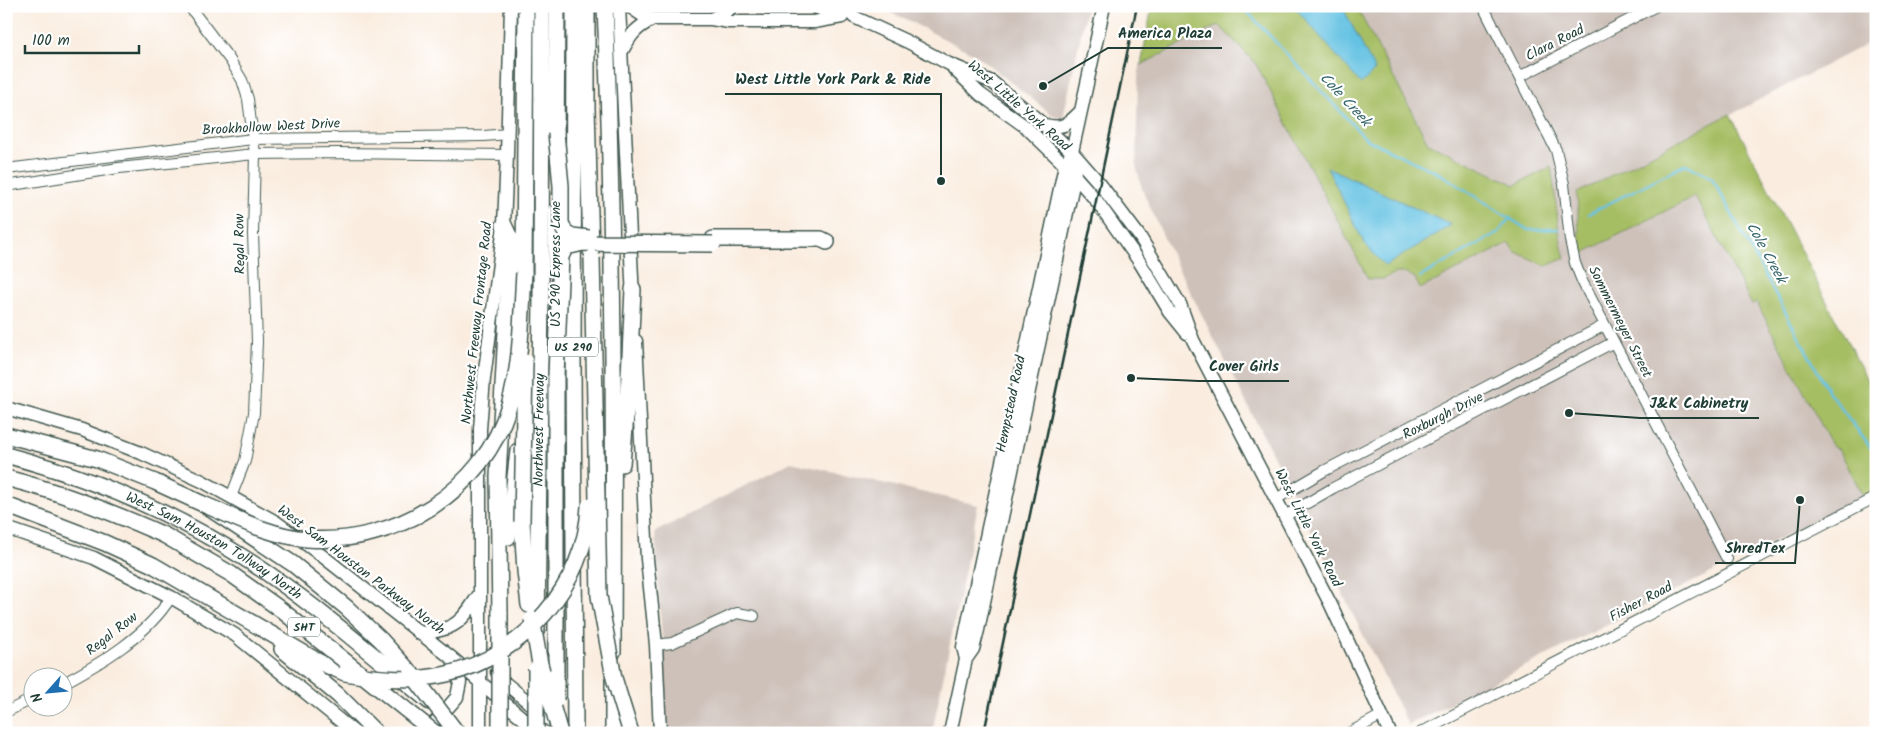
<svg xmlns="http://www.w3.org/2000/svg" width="1882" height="739" font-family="Kalam,sans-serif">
	<rect width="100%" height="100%" fill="#fff"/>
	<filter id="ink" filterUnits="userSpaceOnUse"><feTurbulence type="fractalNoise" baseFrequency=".02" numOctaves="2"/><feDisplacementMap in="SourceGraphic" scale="10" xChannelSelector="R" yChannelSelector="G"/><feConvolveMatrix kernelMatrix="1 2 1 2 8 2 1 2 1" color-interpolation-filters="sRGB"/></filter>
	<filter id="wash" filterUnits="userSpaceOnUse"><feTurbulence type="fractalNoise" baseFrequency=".0096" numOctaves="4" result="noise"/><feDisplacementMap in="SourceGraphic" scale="20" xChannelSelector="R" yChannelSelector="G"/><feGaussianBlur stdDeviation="1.12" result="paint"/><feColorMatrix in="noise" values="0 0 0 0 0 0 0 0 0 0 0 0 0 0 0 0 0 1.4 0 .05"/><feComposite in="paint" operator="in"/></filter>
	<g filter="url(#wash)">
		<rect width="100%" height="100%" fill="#faede0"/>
		<path fill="#cec1ba" d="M875 6H1087L1063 118 1055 117 976 55 903 18Z
			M1152 6H1876V39L1730 115 1876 397V490L1408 725 1309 526 1173 258 1142 189 1136 165 1138 77Z
			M791 462 978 505 932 733H668L655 532Z"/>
		<path fill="#a6be64" stroke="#627e4c" d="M1152 6H1356L1428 143 1515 185 1551 167C1557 197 1556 228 1565 258L1546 266 1514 251 1509 243 1420 289 1415 278 1406 273H1396L1383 279H1368L1256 64 1219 25 1141 65Z
			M1730 114 1876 397V490L1863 496 1839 449 1833 447 1757 303 1752 305 1695 196 1583 253 1579 234 1577 193Z"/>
		<path fill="#65c2e3" stroke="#42808c" d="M1294 6H1342L1375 70 1361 84Z
			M1327 167 1451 225 1385 266 1364 243Z"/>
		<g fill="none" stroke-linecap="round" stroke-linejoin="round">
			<path stroke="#65c2e3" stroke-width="2.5" d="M1242 6 1366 139 1442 175 1528 230 1559 229
				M1588 214 1686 164 1712 178 1829 392 1876 455
				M1420 277 1499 232 1510 218"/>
		</g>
	</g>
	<g filter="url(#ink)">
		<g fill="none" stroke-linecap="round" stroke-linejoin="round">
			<defs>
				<path id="minor" d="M189 6 230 60 242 80 248 99 255 154 253 234 257 341 254 413 245 461 231 497
					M1483 6 1556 150 1564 184 1570 240 1575 263 1582 281 1727 559
					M1519 77 1656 6
					M6 169 253 139 484 136 508 134
					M6 186 119 168 255 154 338 153 507 155
					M1276 499 1324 471 1605 325
					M1285 516 1333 488 1614 342
					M656 645 672 643 737 613 754 616
					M62 684C101 663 147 636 171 597
					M6 712 32 699
					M1349 733 1382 715
					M1420 733 1876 497"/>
				<path id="major" d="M619 6 633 299
					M629 6 642 15 653 19H711L729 22H814L842 17
					M813 6 841 17
					M842 6 846 8 854 17 908 42 949 64 992 82 1044 125 1072 152 1100 184 1140 237 1180 304 1193 340 1331 605 1390 733
					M711 19 726 12 733 6
					M622 51C631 34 636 28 653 19
					M954 69 980 94 1026 127 1065 165 1096 200 1139 261 1170 312 1187 333
					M1044 125C1064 129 1067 125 1081 111
					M636 341 647 559 656 645 660 733
					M6 408 82 430 141 453 202 481 276 522 325 558 453 659 540 733
					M6 528 94 558 171 597 235 635 355 733
					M419 633C455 631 462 622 480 593
					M966 659 973 649 978 630 1075 175 1072 152
					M497 672 505 683 560 728
					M426 733 457 697 460 682 454 663
					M480 733V429L484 378 504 225 507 155 511 6
					M950 733 966 659 963 647 967 627 1065 165 1072 152 1104 6"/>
				<g id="highway">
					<path d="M574 6 573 362 575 733"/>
					<path d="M587 6V108L591 251"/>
					<path d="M605 6C614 221 614 437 613 652"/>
					<path d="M556 145 557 6"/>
					<path d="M713 239H821L827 242"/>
					<path d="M556 270V210"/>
					<path d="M524 273 526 6"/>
					<path d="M556 363V674"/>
					<path d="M6 435 97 459 155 482 203 504 293 564 347 608 381 640 409 671"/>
					<path id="s1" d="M6 455C100 480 190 520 270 575 326 614 377 659 430 702"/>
					<path d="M622 464 629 378 633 289"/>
					<path d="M6 478C61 492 112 512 164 535"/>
					<path d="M6 505 105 543 153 565 319 662 345 673"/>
					<path d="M522 522 525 571 529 605"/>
					<path d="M508 537 518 451"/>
					<path d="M500 614 498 477 511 240 504 225"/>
					<path id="s2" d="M537 630 541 296 542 6"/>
					<path d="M282 649 338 695 376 733"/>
					<path d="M613 733V680"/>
				</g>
			</defs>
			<use href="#minor" stroke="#40574e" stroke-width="12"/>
			<use href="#major" stroke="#40574e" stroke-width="15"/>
			<use href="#highway" stroke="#40574e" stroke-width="18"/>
			<use href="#minor" stroke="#fff" stroke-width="10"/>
			<use href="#major" stroke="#fff" stroke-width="12"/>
			<use href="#highway" stroke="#fff" stroke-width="15"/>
			<path stroke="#1f3d34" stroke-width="2.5" d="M984 733 1137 6"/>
			<defs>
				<path id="highway-bridge" d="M556 133 561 186V223L565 232 572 236 589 238
					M592 258 599 596 614 678 631 733
					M556 376 561 256 566 247 583 243 713 244
					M203 504C236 518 270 536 307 539 394 546 485 491 509 405 522 363 521 317 524 273
					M522 522 525 362
					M164 535 231 574 280 609 435 733
					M500 614V733
					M532 619 540 664 560 733
					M345 673C379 679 413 682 447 674 523 656 586 585 589 506
					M411 673 457 733
					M556 700V674
					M536 733V669"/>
			</defs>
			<use href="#highway-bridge" stroke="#40574e" stroke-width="18" stroke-linecap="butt"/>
			<use href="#highway-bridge" stroke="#fff" stroke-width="15"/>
		</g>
	</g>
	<g text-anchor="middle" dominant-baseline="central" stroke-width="4.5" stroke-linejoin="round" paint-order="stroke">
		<g fill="#fff" stroke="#627771" stroke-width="1">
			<rect x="548" y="337.5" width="50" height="19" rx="4"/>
			<rect x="288" y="617.5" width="32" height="19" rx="4"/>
		</g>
		<g font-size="12" font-weight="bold" fill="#1f3d34">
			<text x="573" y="347">US 290</text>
			<text x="304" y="627">SHT</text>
		</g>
		<g font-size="14" fill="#1f3d34" stroke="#fff">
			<text transform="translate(1555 43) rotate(-27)">Clara Road</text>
			<text transform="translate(1019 106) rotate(41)">West Little York Road</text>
			<text transform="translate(271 127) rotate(-3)">Brookhollow West Drive</text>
			<text transform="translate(240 244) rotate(-91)">Regal Row</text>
			<text transform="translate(556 264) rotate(-90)">US 290 Express Lane</text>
			<text transform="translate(1620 322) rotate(63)">Sommermeyer Street</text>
			<text transform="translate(477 323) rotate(-84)">Northwest Freeway Frontage Road</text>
			<text transform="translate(1011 404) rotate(-78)">Hempstead Road</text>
			<text transform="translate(1443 416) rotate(-27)">Roxburgh Drive</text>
			<text stroke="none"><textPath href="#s2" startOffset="200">Northwest Freeway</textPath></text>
			<text transform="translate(1308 528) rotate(63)">West Little York Road</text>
			<text stroke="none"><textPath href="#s1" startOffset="228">West Sam Houston Tollway North</textPath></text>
			<text transform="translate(361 570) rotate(37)">West Sam Houston Parkway North</text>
			<text transform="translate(1641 602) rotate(-28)">Fisher Road</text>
			<text transform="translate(112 634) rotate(-38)">Regal Row</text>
		</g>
		<g font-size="15" font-style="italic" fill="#346569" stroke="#fff">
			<text transform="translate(1345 100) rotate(47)">Cole Creek</text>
			<text transform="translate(1766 253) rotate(61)">Cole Creek</text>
		</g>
	</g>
	<path fill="none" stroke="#1f3d34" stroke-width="2" d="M1043 86L1108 48H1222M941 181L941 94H725M1131 378L1199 381H1289M1569 413L1640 418H1759M1800 500L1795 563H1715"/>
	<g fill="#1f3d34" stroke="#fff" stroke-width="2">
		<circle cx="1043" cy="86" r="5"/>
		<circle cx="941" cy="181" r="5"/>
		<circle cx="1131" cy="378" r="5"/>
		<circle cx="1569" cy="413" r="5"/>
		<circle cx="1800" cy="500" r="5"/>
	</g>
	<g font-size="15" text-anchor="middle" font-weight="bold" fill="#1f3d34" stroke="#fff" stroke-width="4.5" stroke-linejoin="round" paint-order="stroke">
		<text x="1165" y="38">America Plaza</text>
		<text x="833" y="84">West Little York Park &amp; Ride</text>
		<text x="1244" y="371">Cover Girls</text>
		<text x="1699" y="408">J&amp;K Cabinetry</text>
		<text x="1755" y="553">ShredTex</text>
	</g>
	<rect width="1882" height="739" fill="none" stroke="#fff" stroke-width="25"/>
	<g transform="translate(48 692) rotate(243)"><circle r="24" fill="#ffffff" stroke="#a5b1ae"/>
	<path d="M0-4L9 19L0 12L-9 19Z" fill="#1f6fb2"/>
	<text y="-8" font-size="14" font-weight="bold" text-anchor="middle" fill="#1f3d34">N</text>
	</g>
	<path d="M25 45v8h114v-8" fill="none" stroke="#1f3d34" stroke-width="2.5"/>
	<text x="32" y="45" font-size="15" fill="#1f3d34" stroke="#ffffff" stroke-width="4" paint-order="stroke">100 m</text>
</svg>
